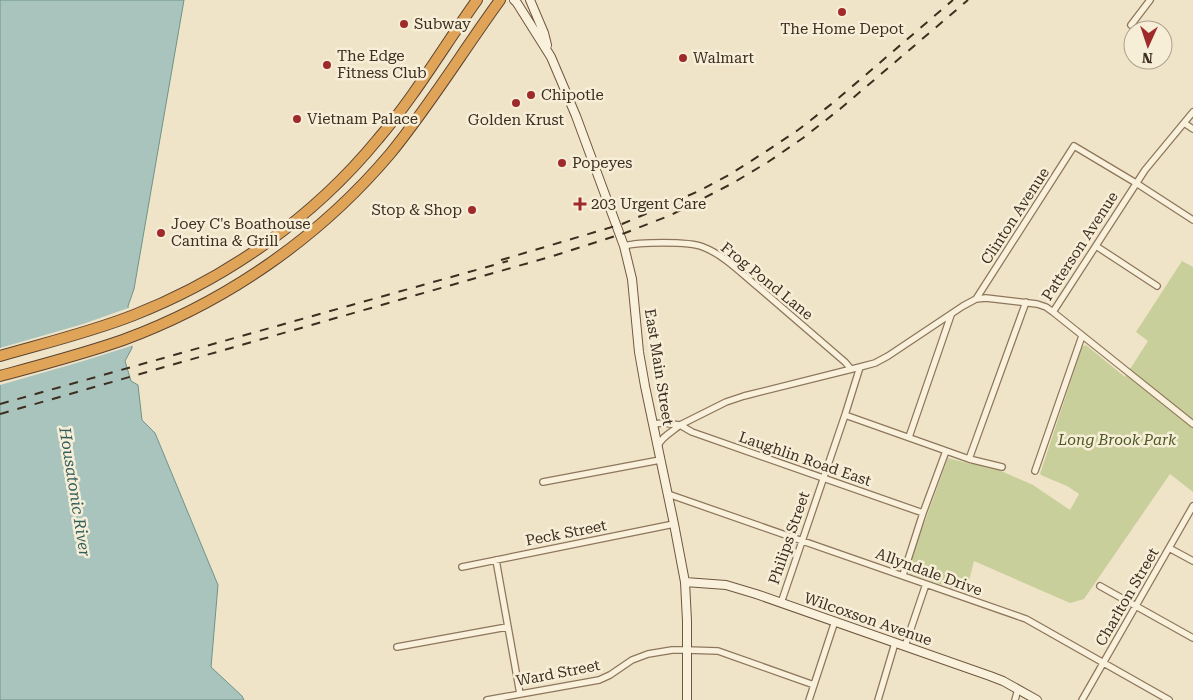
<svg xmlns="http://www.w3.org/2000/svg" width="1193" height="700" font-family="'Roboto Serif',serif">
	<rect width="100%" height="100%" fill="#f0e4c8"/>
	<path fill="#c9cf9b" d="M1182 261 1193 267V492L1170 474 1084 599 1070 603 974 561 966 593 910 574 907 570 948 458 971 464 974 459 1033 485 1070 510 1079 494 1067 486 1043 476 1040 474 1082 347 1086 345 1125 377 1148 341 1136 332Z"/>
	<path fill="#a9c4bc" stroke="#6f938a" d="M0 0H184L134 289 128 306 132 348 125 361 131 381 138 385 142 420 155 433 218 585 211 667 242 696 244 700H0Z"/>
	<path fill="#f0e4c8" d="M131 307 134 345 80 362 0 385V348L83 324Z"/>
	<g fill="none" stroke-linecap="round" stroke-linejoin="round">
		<defs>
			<path id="street" d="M1131 25 1150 0
				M1184 123 1193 129
				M624 246C638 242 689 241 703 247 724 255 741 273 758 287 787 312 816 337 845 362L851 369
				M1096 246 1157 286
				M976 299 1074 146 1136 183 1193 220
				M1053 312 1193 424
				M845 415 969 459 1002 467
				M653 424 663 423 680 425 726 402 744 396 860 367 875 363 888 356 963 306 976 299 986 298 1037 304 1046 307 1053 312 1145 170 1193 112
				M909 437 951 315
				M658 446C661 437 672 432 680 425L692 432 923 513
				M969 459 1026 302
				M1035 471 1082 336
				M543 482 660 460
				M668 494 1026 619 1169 700
				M1169 548 1193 561
				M496 560 520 694
				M462 567 674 524
				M903 575 923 513 946 451
				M1100 586 1193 638
				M781 603 845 415 860 367
				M905 646 926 584
				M397 647 507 627
				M487 700 599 680 610 675 632 660 648 654 672 650H687L718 651 814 685
				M809 700 835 621
				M878 700 895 643
				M1015 700 1018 689
				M1082 700 1193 506"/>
			<path id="secondary" d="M514 0 517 3 551 57 576 116 624 246 632 279 639 352 645 386 674 524 685 582 687 621V700
				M530 0 544 33 547 45
				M685 582 726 585 756 594 990 676 1003 681 1037 700"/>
			<path id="highway" d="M0 356C45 343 91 332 134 315 228 278 314 217 378 139 415 96 444 46 477 0
				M0 376C41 365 83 354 123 340 226 302 319 238 390 154 430 105 463 51 500 0"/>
		</defs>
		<use href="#street" stroke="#8d765c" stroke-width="8"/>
		<use href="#secondary" stroke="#6f573f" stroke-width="10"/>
		<use href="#highway" stroke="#5b4430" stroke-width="12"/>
		<use href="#street" stroke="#faf1dc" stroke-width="5.5"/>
		<use href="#secondary" stroke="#faf1dc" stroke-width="8"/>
		<use href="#highway" stroke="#e0a458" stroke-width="10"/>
		<path stroke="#3d2e20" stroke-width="2" stroke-dasharray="9 9" stroke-linecap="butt" d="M501 260 622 224 699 191 729 175 762 154 798 130 834 102 953 0
			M0 404 508 261
			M0 414 553 256 625 233 671 215 733 183 768 162 803 138 840 109 968 0"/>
	</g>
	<g fill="#9e2a2b" stroke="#f7eed8" stroke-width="2">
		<circle cx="842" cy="12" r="5"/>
		<circle cx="404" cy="24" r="5"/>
		<circle cx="683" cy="58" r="5"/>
		<circle cx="327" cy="65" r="5"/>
		<circle cx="531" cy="95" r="5"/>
		<circle cx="516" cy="103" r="5"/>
		<circle cx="297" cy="119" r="5"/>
		<circle cx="562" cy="163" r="5"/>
		<path d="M577.5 196.5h5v5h5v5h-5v5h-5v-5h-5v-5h5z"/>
		<circle cx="472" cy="210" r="5"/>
		<circle cx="161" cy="233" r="5"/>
	</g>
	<g text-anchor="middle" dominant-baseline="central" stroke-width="5" stroke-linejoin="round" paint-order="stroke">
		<g font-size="15" fill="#3d2e20" stroke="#f7eed8" text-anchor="start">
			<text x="414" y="24">Subway</text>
			<text x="842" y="29" text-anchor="middle">The Home Depot</text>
			<text x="337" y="56">The Edge<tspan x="337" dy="17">Fitness Club</tspan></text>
			<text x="693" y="58">Walmart</text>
			<text x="541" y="95">Chipotle</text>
			<text x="307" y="119">Vietnam Palace</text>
			<text x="516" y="120" text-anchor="middle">Golden Krust</text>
			<text x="572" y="163">Popeyes</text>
			<text x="591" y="204">203 Urgent Care</text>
			<text x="462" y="210" text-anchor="end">Stop &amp; Shop</text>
			<text x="171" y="224">Joey C's Boathouse<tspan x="171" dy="17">Cantina &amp; Grill</tspan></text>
		</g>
		<g font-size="15" fill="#3d2e20" stroke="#f7eed8">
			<text transform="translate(1015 216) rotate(-57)">Clinton Avenue</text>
			<text transform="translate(1080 246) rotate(-57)">Patterson Avenue</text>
			<text transform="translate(767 281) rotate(39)">Frog Pond Lane</text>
			<text transform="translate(659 367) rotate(81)">East Main Street</text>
			<text transform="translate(805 459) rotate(19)">Laughlin Road East</text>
			<text transform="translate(566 533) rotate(-11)">Peck Street</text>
			<text transform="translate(789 538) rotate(-71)">Philips Street</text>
			<text transform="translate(929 572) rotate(20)">Allyndale Drive</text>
			<text transform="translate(1127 597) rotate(-60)">Charlton Street</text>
			<text transform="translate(868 619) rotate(19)">Wilcoxson Avenue</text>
			<text transform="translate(558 673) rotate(-11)">Ward Street</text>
		</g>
		<g font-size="15" font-style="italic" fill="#4d5a26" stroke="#f7eed8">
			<text x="1117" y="440">Long Brook Park</text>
		</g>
		<g font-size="16" font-style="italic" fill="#2f5d5a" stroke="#f7eed8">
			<text transform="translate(75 492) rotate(81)">Housatonic River</text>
		</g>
	</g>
	<g transform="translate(1148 45) rotate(183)"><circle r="24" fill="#f7eed8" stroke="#ada18e"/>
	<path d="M0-4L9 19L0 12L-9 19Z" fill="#9e2a2b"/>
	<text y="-8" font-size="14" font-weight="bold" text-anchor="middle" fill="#3d2e20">N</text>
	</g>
</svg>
